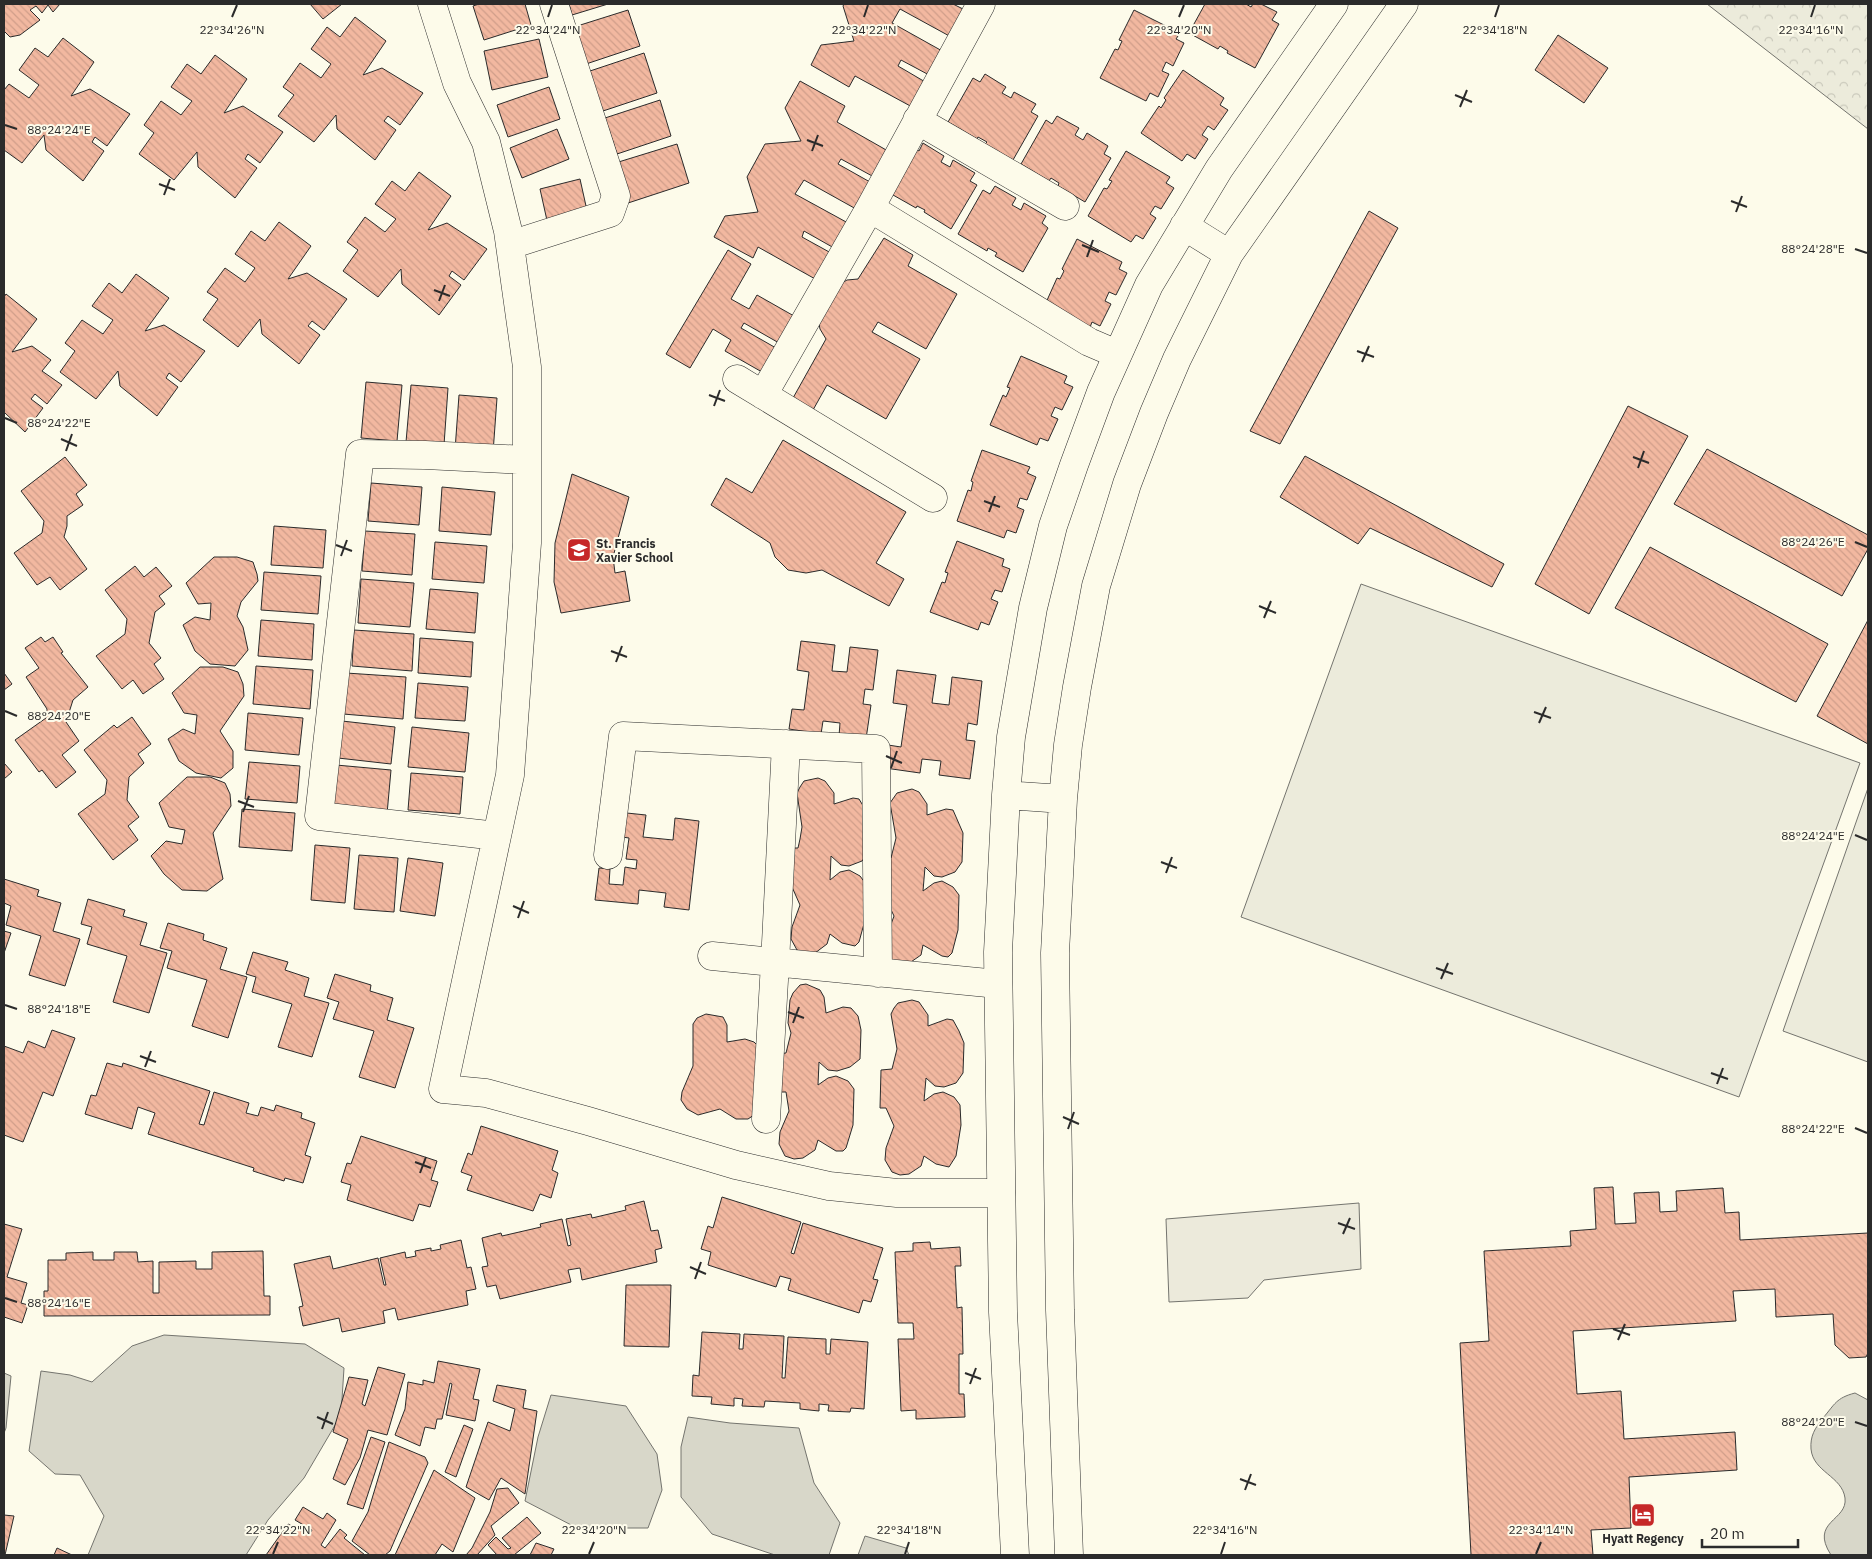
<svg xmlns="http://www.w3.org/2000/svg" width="1872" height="1559" font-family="'IBM Plex Sans',sans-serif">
	<defs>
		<pattern id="park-crowns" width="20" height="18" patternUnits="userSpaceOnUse" patternTransform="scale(1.25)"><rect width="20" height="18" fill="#ecebdb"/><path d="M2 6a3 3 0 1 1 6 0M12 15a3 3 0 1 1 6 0" fill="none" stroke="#cbcabc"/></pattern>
		<pattern id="building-back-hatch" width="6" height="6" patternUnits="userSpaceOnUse" patternTransform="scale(1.25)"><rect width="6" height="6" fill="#f2b8a0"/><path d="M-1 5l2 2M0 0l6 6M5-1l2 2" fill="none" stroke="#d09e8a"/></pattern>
	</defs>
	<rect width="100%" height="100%" fill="#fdfbea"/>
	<path fill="#ecebdb" stroke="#74746e" d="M1361 584 1860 763 1739 1097 1241 917Z
		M1868 788V1062L1783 1031Z"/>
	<path fill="url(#park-crowns)" stroke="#74746e" d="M1707 4H1868V129Z"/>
	<path fill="#eceadb" stroke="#74746e" d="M1359 1203 1361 1269 1264 1280 1248 1298 1169 1302 1166 1219Z"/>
	<path fill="#d8d7c9" stroke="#74746e" d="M164 1335 305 1344 344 1368 341 1415 304 1478 268 1520 246 1555H88L104 1516 80 1475 55 1474 29 1451 41 1371 70 1375 92 1382 132 1346Z
		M4 1373 11 1376 6 1428 4 1433Z
		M1855 1393 1868 1400V1555H1831C1809 1521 1848 1521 1845 1498 1842 1476 1813 1472 1811 1449 1810 1436 1815 1428 1823 1418 1835 1404 1836 1398 1855 1393Z
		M551 1395 626 1406 657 1454 662 1490 648 1528H577L525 1501 538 1437Z
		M688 1417 730 1423 799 1428 814 1483 840 1523 829 1555H775L712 1534 681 1497V1447Z
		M865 1536 906 1548 909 1555H858Z"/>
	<path fill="url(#building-back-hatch)" stroke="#2b2b2b" d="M4 4H60L53 12 48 5 42 13 36 6 30 10 40 20 20 35 10 37 4 31Z
		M310 4H342L323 19Z
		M479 4H525L531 25 484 40 473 6Z
		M569 4H608L572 15Z
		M844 4H953L967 11 953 38 900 9 892 23 944 52 931 76 901 60 898 66 927 83 914 108 855 76 849 87 811 65 821 45 854 41 843 6Z
		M1205 4H1246L1251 7 1253 4H1261L1277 12 1272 20 1279 24 1255 68 1227 53 1228 51 1220 46 1218 49 1189 33Z
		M628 10 640 46 586 64 574 27Z
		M1134 10 1180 33 1176 39 1184 43 1173 66 1166 62 1162 71 1169 74 1158 97 1150 93 1146 101 1100 78 1115 49 1118 50 1122 41 1119 40Z
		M355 17 386 41 363 75 382 68 423 93 400 125 388 116 384 121 396 130 375 160 337 129 336 115 314 142 278 116 294 95 283 87 300 63 321 78 331 64 311 49 327 27 340 37Z
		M1558 35 1608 68 1584 103 1535 70Z
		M63 38 94 62 71 96 90 89 130 114 107 146 95 137 92 142 104 151 83 181 46 150 44 135 22 163 4 150V90L9 84 29 98 39 85 19 70 35 48 48 57Z
		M539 39 548 77 492 90 484 51Z
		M644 53 657 93 600 112 587 72Z
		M215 55 247 79 224 113 243 106 283 132 260 163 248 154 245 159 257 168 235 198 198 167 197 152 174 180 139 154 154 133 144 125 161 101 181 115 192 101 171 87 187 64 201 74Z
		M1183 70 1224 98 1220 105 1228 110 1214 130 1208 126 1202 135 1208 139 1195 159 1187 154 1182 161 1141 133 1159 106 1161 108 1166 100 1164 98Z
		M985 74 1006 87 1002 93 1011 98 1014 92 1036 104 1031 112 1038 116 1013 160 985 144 987 142 978 137 977 139 948 122 973 78 980 82Z
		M800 81 845 106 837 122 888 151 874 177 841 159 838 164 870 182 856 209 804 180 795 194 848 223 834 248 804 231 802 237 831 253 817 280 758 247 753 258 714 237 725 216 758 212 747 177 765 144 801 141 785 108Z
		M549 87 560 119 508 137 497 105Z
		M660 100 671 136 617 154 605 118Z
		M1057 116 1079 128 1075 135 1083 140 1087 133 1108 146 1104 154 1111 158 1085 202 1058 186 1059 183 1051 178 1049 181 1021 164 1046 120 1052 124Z
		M557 129 569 159 522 178 510 148Z
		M923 143 944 156 941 162 950 167 953 160 975 173 970 181 977 185 951 229 924 212 925 210 917 206 916 208 886 191 912 147 919 151Z
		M677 144 689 183 625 204 612 164Z
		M1126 151 1170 177 1166 183 1174 188 1161 209 1155 206 1150 214 1156 218 1143 239 1136 235 1131 242 1088 216 1104 188 1107 189 1112 181 1109 180Z
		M419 172 451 196 428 230 447 223 487 249 464 280 452 271 449 276 461 285 439 315 402 284 401 269 378 297 343 271 358 250 347 242 365 217 385 232 396 219 375 204 392 181 405 191Z
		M580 179 588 215 548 225 540 189Z
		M995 186 1016 198 1012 205 1021 210 1024 203 1046 216 1042 223 1048 228 1023 272 995 256 997 253 988 248 987 251 958 234 983 190 990 194Z
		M1369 211 1398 228 1280 444 1250 431Z
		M279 222 311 246 288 279 307 273 347 299 324 330 312 321 308 326 320 335 299 364 262 334 260 319 238 347 203 320 218 299 207 292 225 268 245 282 255 268 235 254 251 231 265 241Z
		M884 238 913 255 908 266 957 294 926 349 878 322 872 332 920 359 886 419 827 385 813 410 793 398 826 339 820 329 818 319 840 284 847 280 858 279Z
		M1077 239 1122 262 1119 269 1127 273 1116 295 1109 292 1105 301 1111 304 1100 326 1092 322 1089 330 1044 307 1057 278 1060 279 1064 271 1062 269Z
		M728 250 751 264 731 299 749 309 757 295 794 316 779 343 744 323 741 328 776 348 762 372 725 351 731 340 713 329 690 368 666 354Z
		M136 274 169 298 145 331 164 325 205 351 181 382 169 373 166 378 178 387 157 416 120 386 118 371 96 399 60 372 75 351 65 343 82 320 103 334 113 320 92 306 109 283 122 293Z
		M6 294 37 319 12 352 32 346 51 360 42 371 62 385 47 404 35 394 31 399 43 408 25 432 4 412V297Z
		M1021 356 1067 376 1064 383 1073 387 1062 410 1055 407 1051 416 1058 419 1048 441 1040 438 1037 445 990 425 1003 395 1006 397 1010 388 1007 387Z
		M366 382 402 385 397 441 361 438Z
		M411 385 448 388 444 445 406 442Z
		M459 395 497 398 493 453 455 450Z
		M1628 406 1688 436 1589 614 1535 584Z
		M783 440 906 512 876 563 904 579 889 606 822 570 806 573 788 570 775 557 770 543 711 505 726 478 752 493Z
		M1707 449 1868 535V549L1842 596 1674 504Z
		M982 450 1030 467 1027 473 1036 477 1027 500 1020 498 1017 507 1024 510 1016 533 1007 530 1004 538 957 521 968 490 971 491 973 482 971 481Z
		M1305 456 1504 564 1492 587 1370 528 1358 544 1280 497Z
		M65 457 87 485 76 494 83 505 67 516V526L64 537 87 569 60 590 50 577 37 585 14 553 42 533 44 521 21 491Z
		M572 474 629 497 613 557 615 573 625 571 630 601 561 613 554 582 555 543Z
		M371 483 422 487 419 525 368 521Z
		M442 487 495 492 491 535 439 531Z
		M274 526 326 530 323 568 271 565Z
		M365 531 415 534 412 575 362 571Z
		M957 541 1004 559 1002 566 1010 569 1002 592 995 590 991 599 998 602 989 625 981 622 978 630 930 612 942 582 945 583 948 573 945 572Z
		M435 542 487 546 484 583 432 579Z
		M1650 547 1828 644 1796 702 1615 608Z
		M214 557H237L253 562 257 574 258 581 241 602 237 616 243 627 248 650 235 666 210 664 195 651 183 625 195 617 210 620 211 603 198 604 186 583Z
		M135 566 144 577 156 567 172 586 159 596 165 604 155 612 149 643 161 658 154 664 164 679 143 694 133 680 122 689 96 656 125 634 127 619 105 590Z
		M264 572 321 576 318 614 261 610Z
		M361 579 414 583 410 627 358 623Z
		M430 589 478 593 475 633 426 629Z
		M261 620 314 624 312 660 258 656Z
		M1868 620V744L1817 716Z
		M354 630 414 634 412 671 352 666Z
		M41 637 45 642 53 637 63 652 61 653 88 687 73 700 66 722 79 741 62 755 76 772 56 788 42 770 39 772 15 740 46 718 47 709 26 677 39 668 25 648Z
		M420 638 473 642 471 677 418 673Z
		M801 641 835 645 832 671 847 672 850 647 878 650 873 690 865 689 863 704 871 705 866 739 839 736 840 723 823 721 821 734 789 729 792 709 804 710 809 672 797 670Z
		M256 666 313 670 310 709 253 704Z
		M200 667H223L238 672 243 684 244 696 220 731 233 751V768L221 778 196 773 179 761 168 739 183 729 195 734 197 715 184 713 172 693Z
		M897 670 936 675 932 703 949 705 952 677 982 681 977 725 968 723 966 740 975 741 970 779 939 775 941 761 922 759 920 773 885 768 888 745 901 747 907 705 893 703Z
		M4 673 12 684 4 690Z
		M346 673 406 677 403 719 343 714Z
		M418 683 468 687 465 721 415 718Z
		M248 713 303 718 299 755 245 750Z
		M132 717 151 744 138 754 144 763 129 777 127 800 139 817 128 826 138 840 113 860 78 814 105 794 107 780 84 750 114 725 117 728Z
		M342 721 395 727 391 764 338 758Z
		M412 727 469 733 465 772 408 767Z
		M249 762 300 766 297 803 245 799Z
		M4 763 12 772 4 779Z
		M336 765 391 770 387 814 333 810Z
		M411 773 463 777 460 814 408 810Z
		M187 777H210L225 783 230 794 231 806 213 833 223 879 207 891 182 890 164 874 151 856 166 841 182 844 185 830 169 827 159 803Z
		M818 778 825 781 834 793V804L853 798 859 799 865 809V857L862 861 849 866 841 865 831 856 830 880 840 872 849 870 860 876 866 884 865 920 859 942 855 946 842 943 830 934 827 944 815 953 806 954 797 950 791 939 792 927 800 905 792 887 787 848H798L800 839 802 827 797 793 800 787 804 781Z
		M912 789 919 792 927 804V815L946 809 953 810 963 833 962 862 955 872 942 877 934 876 925 867 923 891 934 883 942 881 953 887 959 895 958 930 952 953 948 957 942 956 923 945 921 955 908 964 891 961 886 938 894 916 885 897 880 859 891 858 896 838 890 803 897 793Z
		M242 809 295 813 292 851 239 847Z
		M617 812 646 815 643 837 673 840 675 818 699 821 689 910 664 907 666 893 639 890 638 904 595 900 599 868 610 869 609 884 623 885 625 867 636 869 637 860 626 859 629 838 615 836Z
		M315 845 350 848 345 903 311 900Z
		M359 855 398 858 394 912 354 909Z
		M408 858 443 863 435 916 400 911Z
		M4 879 39 890 37 896 61 903 53 931 80 939 65 986 29 975 41 936 6 925 11 906 4 903Z
		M88 899 125 910 123 916 147 923 140 945 167 953 149 1013 113 1002 127 956 87 944 92 927 81 924Z
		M168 923 204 934 203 940 227 948 220 969 247 977 228 1038 192 1026 207 980 167 968 172 951 160 948Z
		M4 931 11 933 4 953Z
		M253 952 288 962 285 970 309 978 304 996 329 1003 312 1057 278 1047 292 1004 252 992 256 977 246 974Z
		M335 974 371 985 370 991 393 998 387 1020 414 1028 395 1088 359 1077 374 1031 333 1019 339 1002 327 998Z
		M806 984 820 990 824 997 826 1013 843 1007 851 1008 858 1016 861 1030 860 1059 850 1067 837 1071 828 1070 819 1062 818 1085 828 1078 836 1076 848 1081 854 1089 853 1125 846 1148 843 1151H836L818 1140 815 1150 803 1158 794 1159 785 1156 779 1144 780 1132 789 1111 786 1092H776L777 1054 786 1053 791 1033 788 1023 790 1000 793 993 800 985Z
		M912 1000 919 1002 928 1015V1026L947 1019 953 1020 959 1031 964 1043 963 1073 956 1083 944 1087 935 1086 926 1078 924 1101 934 1094 943 1092 954 1097 960 1105 961 1125 956 1156 949 1167 936 1164 924 1156 921 1166 909 1174 900 1175 892 1172 885 1160 886 1148 894 1126 886 1108H880L881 1070 892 1069 897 1049 891 1014 894 1008 898 1003Z
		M706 1014 723 1017 727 1025V1042L745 1039 754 1042 761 1049 760 1111 748 1119H736L720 1109 698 1115 687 1109 681 1100 682 1092 693 1066V1024L697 1018Z
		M52 1030 75 1038 53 1096 43 1092 23 1142 4 1135V1046L23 1053 28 1041 45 1048Z
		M107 1063 122 1067 123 1063 210 1091 199 1124 204 1125 214 1092 249 1103 246 1113 258 1116 261 1107 274 1111 276 1105 302 1113 301 1118 315 1123 305 1155 311 1157 303 1183 285 1178 284 1181 253 1171 254 1168 148 1134 155 1113 138 1107 132 1129 85 1114 91 1095 96 1096Z
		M481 1126 558 1151 552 1170 558 1173 551 1198 540 1194 533 1211 467 1190 472 1176 461 1172 468 1153 472 1155Z
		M361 1136 437 1161 431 1180 438 1182 430 1207 419 1204 413 1221 347 1200 351 1185 341 1182 347 1163 351 1164Z
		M1613 1187 1615 1224 1636 1223 1634 1193 1659 1192 1660 1212 1677 1211 1676 1191 1723 1188 1725 1213 1739 1212 1740 1240 1868 1233V1353L1866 1357 1849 1358 1835 1345 1833 1314 1776 1317 1775 1289 1733 1291 1736 1321 1573 1331 1577 1394 1621 1391 1624 1439 1735 1432 1737 1470 1629 1477 1631 1528 1591 1530 1593 1555H1471L1460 1343 1489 1341 1484 1251 1571 1246 1570 1231 1596 1229 1594 1188Z
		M722 1197 801 1222 791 1253 794 1254 803 1223 883 1248 873 1279 878 1280 871 1302 863 1300 859 1313 788 1290 791 1279 780 1276 776 1287 708 1265 711 1252 701 1249 708 1226 713 1228Z
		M644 1201 651 1231 658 1230 662 1248 655 1250 657 1262 582 1280 580 1268 568 1270 571 1282 500 1299 496 1285 487 1287 482 1267 488 1266 482 1238 501 1233 502 1236 541 1227 540 1224 562 1219 568 1246 571 1245 566 1219 591 1214 592 1218 626 1210 625 1206Z
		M4 1224 22 1229 7 1277 27 1283 21 1303 28 1305 22 1323 4 1317Z
		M461 1240 467 1268 471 1267 476 1289 466 1291 468 1305 398 1320 395 1308 383 1311 385 1323 342 1332 339 1318 303 1326 299 1307 303 1306 294 1264 330 1256 333 1269 378 1258 384 1285H386L380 1258 405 1252 406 1258 416 1256 415 1251 431 1248V1251L441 1249 440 1245Z
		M930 1242 931 1249 960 1247 961 1266H955L957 1308 962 1307 963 1354H959V1394H964L965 1417 916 1419V1410L901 1411 898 1339H914L913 1323H898L895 1252 913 1251V1243Z
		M263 1251 264 1296H270V1315L44 1316V1291H48V1260H66V1253L93 1252V1260H114V1252H137L138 1262 153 1261V1293H159V1262L196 1261V1269H212V1252Z
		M626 1285H671L669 1347 624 1346Z
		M702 1332 740 1334 739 1349H743L744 1334 784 1336 782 1378H785L788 1337 826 1339V1354H830L831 1339 868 1342 864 1409 851 1408 850 1412 828 1411 829 1405 819 1404V1411L800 1409V1403L765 1401 764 1407 742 1406 743 1399 734 1398V1406L711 1404 712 1397 692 1396 693 1375 699 1376Z
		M438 1361 480 1369 473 1399 479 1400 475 1421 446 1415 452 1384 450 1383 442 1419H437L435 1429 425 1427 420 1446 395 1435 405 1409 408 1382 423 1385V1380L434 1383Z
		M378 1367 405 1374 387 1435 368 1430 360 1458 345 1485 333 1479 348 1439 333 1432 349 1377 368 1380 362 1404 365 1406Z
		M497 1385 526 1390 523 1408 537 1411 525 1494 501 1478 489 1500 466 1487 488 1422 510 1431 515 1409 493 1401Z
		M464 1425 473 1429 456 1477 445 1472Z
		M371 1437 385 1442 363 1509 347 1504Z
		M389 1442 425 1457 428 1463 390 1551 385 1555H370L352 1541 368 1512Z
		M434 1470 475 1498 453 1552 442 1544 435 1555H395Z
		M508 1488 519 1503 491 1526 495 1535 477 1555H466L472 1548 490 1512 497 1489Z
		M303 1507 323 1519 327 1513 336 1520 321 1545 325 1548 340 1529 347 1535 344 1538 365 1555H266L288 1524 309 1535 312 1530 295 1520Z
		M4 1515 14 1516 5 1555H4Z
		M527 1517 541 1533 514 1555H497L488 1545 496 1537 508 1549 511 1548 502 1538Z
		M536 1543 554 1549 551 1555H530Z
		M57 1548 72 1555H54Z"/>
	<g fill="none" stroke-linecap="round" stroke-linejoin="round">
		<defs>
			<path id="minor" d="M432 4 457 83 486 142 508 231 527 367V543L510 775 443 1089 486 1093 588 1121 736 1165 829 1186 897 1193H1001
				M917 120 1065 206
				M870 208 1089 342 1117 354
				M510 245 610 213 616 196 554 4
				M737 379 933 498
				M763 395 870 208 981 4
				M497 836 319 816 360 454 425 455 527 460
				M608 855 623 736 876 749 878 973
				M712 956 998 984
				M766 1119 775 963 786 744"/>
			<path id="secondary" d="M1184 226 1229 254
				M1006 795 1063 799
				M1015 1555 1003 1312 998 952 1006 795 1011 737 1033 608 1053 526 1074 465 1101 392 1149 285 1219 169 1334 4
				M1069 1555 1060 1310 1055 953 1063 799 1068 745 1077 687 1096 586 1127 484 1154 413 1177 359 1229 254 1404 4"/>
		</defs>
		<use href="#minor" stroke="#2b2b2b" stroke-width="29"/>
		<use href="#secondary" stroke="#2b2b2b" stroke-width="29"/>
		<use href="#minor" stroke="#fdfbea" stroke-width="28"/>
		<use href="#secondary" stroke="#fdfbea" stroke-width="28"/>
	</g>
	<path fill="none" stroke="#2b2b2b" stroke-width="2" d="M232 17 237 5M548 17 552 5M864 17 868 5M1179 17 1184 5M1495 17 1499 5M1811 17 1815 5M1455 95 1472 102M1460 107 1467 90M5 125 17 129M807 140 823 146M812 151 818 135M159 184 175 190M164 195 170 179M1731 201 1747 207M1736 212 1742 196M1082 245 1099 252M1855 249 1867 253M1087 257 1093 240M434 290 450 296M439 301 445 285M1357 351 1374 357M1362 362 1369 346M709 395 725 401M714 406 720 390M5 418 17 423M61 439 77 446M66 451 72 434M1633 457 1649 463M1638 468 1644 451M984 501 1000 507M989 512 995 496M1855 542 1867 547M336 545 352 551M341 556 347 540M1259 606 1276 613M1264 618 1271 601M611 651 627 657M616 662 622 646M5 711 17 716M1534 712 1551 718M1539 723 1546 707M886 756 902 763M891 768 897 751M238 801 254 807M243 812 249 796M1855 835 1867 840M1161 862 1177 868M1166 873 1172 857M513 906 529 913M518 918 524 901M1436 968 1453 974M1441 979 1448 963M5 1005 17 1009M788 1012 804 1018M793 1023 799 1007M140 1056 156 1062M145 1067 151 1051M1711 1073 1728 1079M1717 1084 1723 1068M1063 1117 1079 1124M1855 1128 1867 1133M1068 1129 1074 1112M415 1162 431 1168M420 1173 426 1157M1338 1223 1355 1229M1343 1234 1350 1218M690 1267 706 1274M695 1279 701 1262M5 1298 17 1302M1613 1329 1630 1335M1618 1340 1625 1324M965 1373 981 1379M970 1384 976 1368M317 1417 333 1424M1855 1422 1867 1426M322 1429 328 1412M1240 1479 1256 1485M1245 1490 1251 1474M273 1554 278 1542M589 1554 594 1542M905 1554 909 1542M1221 1554 1225 1542M1536 1554 1541 1542"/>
	<defs>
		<symbol id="school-square" viewBox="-11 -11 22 22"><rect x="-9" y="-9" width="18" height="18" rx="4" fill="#c62828" stroke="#fdfbea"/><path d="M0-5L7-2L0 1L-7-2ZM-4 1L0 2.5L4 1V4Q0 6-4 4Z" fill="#fff"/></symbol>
		<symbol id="hotel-square" viewBox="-11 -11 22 22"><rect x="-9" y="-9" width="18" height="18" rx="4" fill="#c62828" stroke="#fdfbea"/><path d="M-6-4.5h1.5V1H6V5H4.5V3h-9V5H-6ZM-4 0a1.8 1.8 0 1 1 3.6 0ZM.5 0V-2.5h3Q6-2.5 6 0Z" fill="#fff"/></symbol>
	</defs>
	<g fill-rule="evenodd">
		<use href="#school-square" x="565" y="536" width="28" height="28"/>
		<use href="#hotel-square" x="1629" y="1501" width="28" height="28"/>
	</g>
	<g text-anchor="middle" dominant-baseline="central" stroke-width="4" stroke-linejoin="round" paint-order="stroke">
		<g font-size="12" font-weight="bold" fill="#2b2b2b" stroke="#fdfbea" text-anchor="start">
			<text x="596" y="543">St. Francis<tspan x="596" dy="14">Xavier School</tspan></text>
			<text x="1643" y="1538" text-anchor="middle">Hyatt Regency</text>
		</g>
	</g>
	<g font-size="12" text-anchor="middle" fill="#2b2b2b" stroke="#fdfbea" stroke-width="4" stroke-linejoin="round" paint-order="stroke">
		<text x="232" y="34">22°34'26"N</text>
		<text x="548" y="34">22°34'24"N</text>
		<text x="864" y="34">22°34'22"N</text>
		<text x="1179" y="34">22°34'20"N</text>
		<text x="1495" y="34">22°34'18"N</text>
		<text x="1811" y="34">22°34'16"N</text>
		<text x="59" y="134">88°24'24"E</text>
		<text x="1813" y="253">88°24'28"E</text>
		<text x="59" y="427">88°24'22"E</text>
		<text x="1813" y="546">88°24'26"E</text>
		<text x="59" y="720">88°24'20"E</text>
		<text x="1813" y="840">88°24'24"E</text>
		<text x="59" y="1013">88°24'18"E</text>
		<text x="1813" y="1133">88°24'22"E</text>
		<text x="59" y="1307">88°24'16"E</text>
		<text x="1813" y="1426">88°24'20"E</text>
		<text x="278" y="1534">22°34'22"N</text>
		<text x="594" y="1534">22°34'20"N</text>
		<text x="909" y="1534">22°34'18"N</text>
		<text x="1225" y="1534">22°34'16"N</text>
		<text x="1541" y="1534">22°34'14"N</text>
	</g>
	<rect width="1872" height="1559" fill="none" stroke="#2b2b2b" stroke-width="10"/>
	<path d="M1702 1539v8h96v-8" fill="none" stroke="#2b2b2b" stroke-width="2.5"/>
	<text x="1710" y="1539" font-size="15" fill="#2b2b2b" stroke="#fdfbea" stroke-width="4" paint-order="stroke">20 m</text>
</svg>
